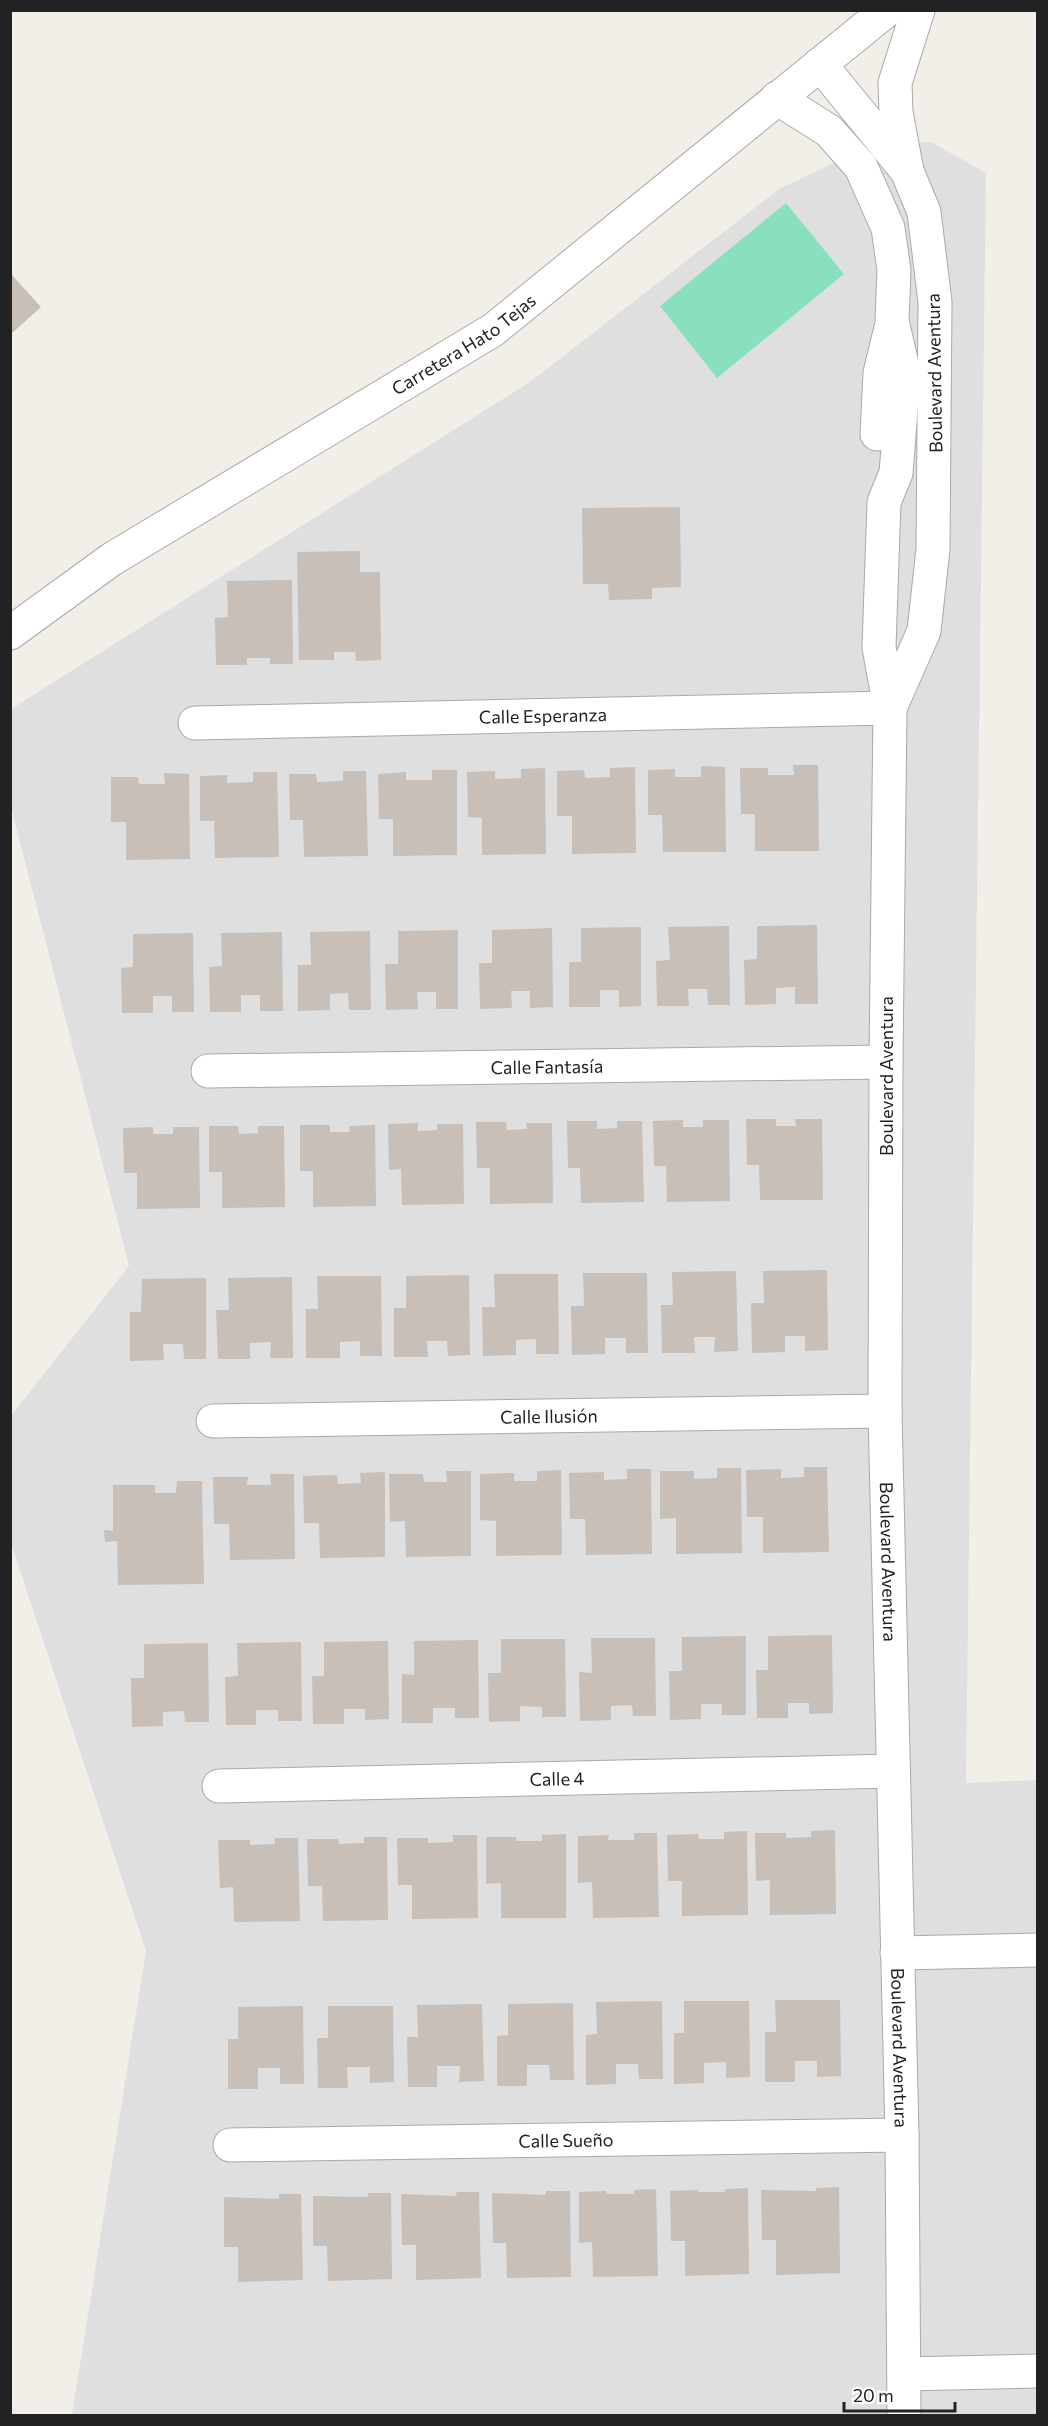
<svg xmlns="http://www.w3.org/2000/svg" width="1048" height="2426" font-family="Commissioner,sans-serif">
	<rect width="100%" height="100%" fill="#f2efe9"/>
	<path fill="#e0dfdf" d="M931 142 986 173 966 1783 1037 1780V2415H72L146 1951 11 1543 10 1417 129 1266 11 807V709L530 382 779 189 870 146Z"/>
	<path fill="#88e0be" d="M786 203 844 274 717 378 660 306Z"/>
	<path fill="#c7bfb8" d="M10 273 41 307 10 335Z
		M680 507 681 587 652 588V599L609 600 608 584H583L582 508Z
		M360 551V572H380L381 660 356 661 355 652H334V660H299L297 552Z
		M292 580 293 664H270V658H247V665H216L215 618 228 617 227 581Z
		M793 765H818L819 851H755V814H741L740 768H768V775H794Z
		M701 766 725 767 726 852H663L662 815H648V770L675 769V777H701Z
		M635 767 636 853 572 854V816H557V771L584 770 585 778 610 777V768Z
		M545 768 546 854 482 855V818L468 817 467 772 495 771V779L521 778V769Z
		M432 770H457V855L393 856V819H379L378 774 406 772V780H432Z
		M343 771H366L368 856 304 857 303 820H290L289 774H316L317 782 343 781Z
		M253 772H277L279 857 215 858 214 821H200V776L227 775V783L253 782Z
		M164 773 189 774 190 859 126 860V822H111V777H138L139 784H165Z
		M817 925 818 1004H795V987L776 988V1004L745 1005 744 960 757 959V926Z
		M729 926 730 1005H708L707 989H688L689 1006H657L656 961 670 960 668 927Z
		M641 927V1006L619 1007V990H600V1007H569V962H581V928Z
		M552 928 553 1007 530 1008V991H511L512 1008 480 1009 479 963H492V930Z
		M458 930V1009H436V992H417L418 1009 386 1010 385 964H398V931Z
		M370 931 371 1010H349L348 993 330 994V1010L298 1011V965H311L310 932Z
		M282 932 283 1011H260V995H241V1012H210L209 967 222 966 221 933Z
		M193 933 194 1012H172V996H153V1013H122L121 968 133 967V934Z
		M746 1119H776V1126H796L795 1119H822L823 1200H760L759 1165H747Z
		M683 1120V1127H703V1120H729L730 1201 667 1202 666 1166H654L653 1121Z
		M567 1121H597V1129L617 1128V1121H642L644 1202 581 1203 580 1168H568Z
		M476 1122H506L507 1130 527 1129 526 1123H552L553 1203 490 1204V1168H477Z
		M418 1123V1131L437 1130V1124H463L464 1204 402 1205 401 1169 389 1170 388 1124Z
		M300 1125H330V1132H350L349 1126 375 1125 376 1206 313 1207V1171H300Z
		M209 1126H238L239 1134 258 1133V1126H284L285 1207 222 1208V1172H209Z
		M153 1127V1134H173V1127H199L200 1208 137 1209V1173H124L123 1128Z
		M827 1270 828 1350 805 1351V1336H785V1352L752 1353 751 1303H764L763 1271Z
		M736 1271 738 1351 714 1352 715 1337H694L695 1353H662L661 1305H673L672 1272Z
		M583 1273H647L648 1353H626V1338H605V1354L572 1355 571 1306H584Z
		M494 1274H558L559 1354H536V1339L516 1340V1355L483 1356 482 1307H495Z
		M469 1275 470 1355 448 1356 447 1341H427L428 1357H394V1308H406V1276Z
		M317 1276H381L382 1356H360V1341L340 1342V1358H306V1309H318Z
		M292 1277 293 1358H270L271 1342 250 1343V1359H218L216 1310H229L228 1278Z
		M206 1278V1359H184L183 1344H163L164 1360 130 1361V1312H141L142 1279Z
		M804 1467H827L829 1552 763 1553V1517H747L746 1470 781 1469V1478L804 1477Z
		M717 1468H741L742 1553 676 1554V1518L660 1519V1471H694V1479L717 1478Z
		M627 1469H651L652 1554 586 1555 585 1519H570L569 1473 604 1472V1480L627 1479Z
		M561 1470 562 1555 496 1556V1521L480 1520V1474L514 1473V1481H537V1471Z
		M446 1471H471V1556L406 1557 405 1521 390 1522 389 1474H423L424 1482H447Z
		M385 1472V1557L320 1558 319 1523H304L303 1476 337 1475 338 1484 361 1483 360 1473Z
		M270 1474H294L295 1559 230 1560 229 1524H214L213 1477H248L247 1485H271Z
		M177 1481H202L204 1584 118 1585 117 1541 105 1542 104 1530 113 1531V1485H155V1493H176Z
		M832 1635 833 1713 809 1714V1703H788V1718H757L756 1670H768V1636Z
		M746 1636V1715H722V1704H701V1719L670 1720 669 1671H682V1637Z
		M591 1638H655L656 1716H633L632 1705 611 1706V1720L580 1721 579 1672 592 1673Z
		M501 1639H565L566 1717H542V1707L520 1706V1721L489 1722 488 1673H501Z
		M478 1640 479 1718H455V1708H433V1723H402V1674L414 1675V1641Z
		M388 1641 389 1719 365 1720V1709H344V1724H313L312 1676H324V1642Z
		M301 1642 302 1721H278V1710H256V1725H226L225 1677 238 1676 237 1643Z
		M208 1643 209 1722H185L184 1711 163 1712V1726L132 1727 131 1678H144V1644Z
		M835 1830 836 1914 770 1915V1880L756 1881 755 1833H786V1838L811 1837V1831Z
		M747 1831 748 1915 682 1916V1881H668L667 1835 698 1834 699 1839H724V1832Z
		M634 1833H657L659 1917 593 1918 592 1882 578 1883V1836L609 1835 608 1840H634Z
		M566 1834V1918H501V1883L486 1884V1837H516L517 1841H542V1835Z
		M453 1835H477L478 1918 412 1919V1885H398L397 1838H428V1843L453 1842Z
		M364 1837H387L388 1920 323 1921 322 1886H308L307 1839H338L339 1844 364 1843Z
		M275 1838H298L300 1921 234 1922 233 1887 220 1888 218 1840H250V1845L275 1844Z
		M775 2000H840L841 2076 817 2077V2061H795V2082H765V2032H776Z
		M662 2001 663 2079H639L638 2064H616V2084L586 2085V2035L597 2034 596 2002Z
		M684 2001H749L750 2077 726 2078V2062L704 2063V2083L674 2084V2033H684Z
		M573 2003 574 2080H550L549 2065H527V2086H497V2036L508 2035V2004Z
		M482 2004 484 2081 459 2082 460 2066H437V2087H408L407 2037H418L417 2005Z
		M303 2006 304 2084H280V2068H258V2089H228V2039H238V2007Z
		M328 2006H393L394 2082 370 2083V2067H347L348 2088H318L317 2038H328Z
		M839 2187 840 2273 776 2275V2240H762L761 2190 816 2191V2188Z
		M748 2188 749 2274 685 2276V2241H671L670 2191 698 2190V2192H725V2189Z
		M656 2189 658 2276 593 2277 592 2242 579 2243V2192L606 2191 607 2194H634V2190Z
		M546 2191H570L571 2277 507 2278 506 2243H493L492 2193 546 2195Z
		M456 2192H479L481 2278 416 2280V2245H402L401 2194 457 2196Z
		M368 2193H391L392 2279 328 2281 327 2246H313V2196L368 2197Z
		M279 2194H301L303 2280 238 2282V2247H224V2197L279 2199Z"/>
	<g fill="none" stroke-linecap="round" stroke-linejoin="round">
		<defs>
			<g id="minor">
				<path d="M820 64 907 171 924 212 935 302 933 549 924 631 890 708"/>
				<path id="s1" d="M777 98 829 131 861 167 888 228 894 270 892 321 904 373 896 473 884 502 879 647 890 708 886 1062 885 1411 902 2135 904 2416"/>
				<path d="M877 434 880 373 891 328"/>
				<path id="s2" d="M195 723 890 708"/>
				<path id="s3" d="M208 1071 886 1062"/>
				<path id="s4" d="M213 1421 885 1411"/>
				<path id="s5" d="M219 1786 893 1771"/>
				<path d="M897 1953 1038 1950"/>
				<path id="s6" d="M230 2145 902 2135"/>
				<path d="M904 2374 1038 2371"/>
			</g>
			<g id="tertiary">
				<path d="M907 171 896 112 895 83 918 10"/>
				<path id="s7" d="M10 633 112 559 493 330 887 10"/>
			</g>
		</defs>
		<use href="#minor" stroke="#a9a9a9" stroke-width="35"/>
		<use href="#tertiary" stroke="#a9a9a9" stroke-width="35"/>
		<use href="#minor" stroke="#fff" stroke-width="33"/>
		<use href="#tertiary" stroke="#fff" stroke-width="33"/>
	</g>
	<g text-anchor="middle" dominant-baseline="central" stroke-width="4.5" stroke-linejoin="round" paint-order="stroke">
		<g font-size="18" fill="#222" stroke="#fff">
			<text stroke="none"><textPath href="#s7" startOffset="538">Carretera Hato Tejas</textPath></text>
			<text transform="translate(934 373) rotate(-91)">Boulevard Aventura</text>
			<text stroke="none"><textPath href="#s2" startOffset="348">Calle Esperanza</textPath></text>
			<text stroke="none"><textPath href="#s3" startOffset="339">Calle Fantasía</textPath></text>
			<text transform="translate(886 1076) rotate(-90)">Boulevard Aventura</text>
			<text stroke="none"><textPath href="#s4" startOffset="336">Calle Ilusión</textPath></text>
			<text stroke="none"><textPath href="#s1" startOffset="1516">Boulevard Aventura</textPath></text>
			<text stroke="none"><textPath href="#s5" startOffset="338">Calle 4</textPath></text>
			<text stroke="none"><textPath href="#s1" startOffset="2002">Boulevard Aventura</textPath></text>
			<text stroke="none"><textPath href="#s6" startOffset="336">Calle Sueño</textPath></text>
		</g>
	</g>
	<rect width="1048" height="2426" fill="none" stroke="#222222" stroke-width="24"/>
	<path d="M844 2402v9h111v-9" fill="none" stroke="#222222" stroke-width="3"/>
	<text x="853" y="2402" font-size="18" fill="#222222" stroke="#ffffff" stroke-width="4.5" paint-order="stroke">20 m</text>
</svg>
